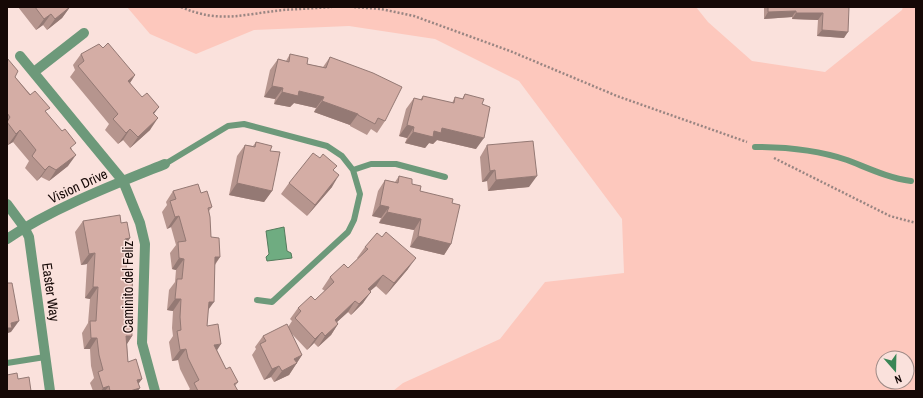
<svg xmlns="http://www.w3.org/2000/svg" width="923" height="398" font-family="'Archivo Narrow',sans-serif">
	<rect width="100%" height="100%" fill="#fae1dc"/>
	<path fill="#fdc8bd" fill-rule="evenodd" d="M127 7H696L708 22 752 61 825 72 902 10 903 7H916V391H393L403 383 500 339 545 282 624 273 622 219 519 81 435 39 349 26 254 30 196 54 150 34ZM883 358H907V382H883Z"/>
	<path fill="#6fac81" stroke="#547b5c" d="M284 227 287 251 291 253 292 258 267 261 266 257 269 254 266 231Z"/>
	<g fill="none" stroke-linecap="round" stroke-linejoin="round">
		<path stroke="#998582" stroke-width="2.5" stroke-dasharray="2 2" stroke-linecap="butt" d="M181 7C220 24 244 14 283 10 299 9 316 8 332 7
			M354 7 381 9 414 16 510 51 617 96 747 142
			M774 158 890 216 916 223"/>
		<path stroke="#6d997a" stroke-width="6" d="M755 147C786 147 817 150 847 160 868 168 888 178 911 181
			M165 164 228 126 244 124 327 146 342 156 353 170 360 194 354 220 348 232 272 302 257 300
			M353 170 371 164H396L445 177
			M7 363 45 357"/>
		<path stroke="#6d997a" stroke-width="10" d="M20 56 123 181 140 223 145 244 142 343 155 391
			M34 72 84 33
			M7 204 24 227 29 237 50 391
			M7 239C53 208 113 185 165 164"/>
	</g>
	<path fill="#b6958e" d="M18 7H70L62 18 47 30 43 25 36 30Z
		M764 7H849L844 38 817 36 818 20 792 19V17L764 19Z
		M103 48 135 75 130 83 154 114 150 130 130 148 123 140 118 144 105 130 109 124 70 77 75 70 73 65 81 54Z
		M290 54 307 64 323 67 330 57 385 121 377 133 371 129 367 135 350 126V125L314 112 316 108 294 103 290 107 274 104 275 99 264 97 270 70 278 59 286 61Z
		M7 58 15 77 46 112 72 149 68 166 49 181 41 177 37 181 25 168 29 161 13 142 8 145 7 143Z
		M465 94 482 104 476 149 437 140 433 144 429 143 425 148 405 143 407 138 399 136 406 109 414 98 420 100 423 96 452 103 455 97 462 99Z
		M256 142 270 151 272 191 264 202 229 195 237 156 245 145 253 146Z
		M487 145 529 187 488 191 487 181 482 182 480 157Z
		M320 158 337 166 333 170 332 187 307 216 281 194 289 183Z
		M399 176 412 184 420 191 452 203 451 244 444 255 410 247 414 230 379 223 381 218 372 216 378 191 385 180 395 182Z
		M173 191 201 193 212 207 209 211 211 237 220 257 215 265 208 310 207 326 217 350 226 369 238 382 235 386 238 391H188L190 389 180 369 178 360 172 361 169 342 173 336 172 328 173 311 167 310 169 290 175 282 176 270 172 269 170 253 176 245 171 227 167 229 162 212 167 205 166 202Z
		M83 221 121 223 130 238 126 244V300L125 316 132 336 127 344 128 362 142 379 138 383V391H93L90 383 94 378 91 366 90 349H84L82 333 88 323 90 299 85 298 87 264 81 265 75 232Z
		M365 247 408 269 386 295 376 286 370 291 363 303 351 315 348 312 337 322 338 324 331 335 318 347 314 343 307 350 291 333 302 355 289 375 274 382 271 377 264 380 252 355 256 349 255 347 263 336 288 327 292 321 290 319 298 308 315 300 325 291 322 289 330 277 348 268 358 259 357 258Z"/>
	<path fill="#947974" d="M70 7 62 18 47 30 55 19Z
		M796 11 792 17 764 19 768 12Z
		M796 13H823L818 20 792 19Z
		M51 14 43 25 36 30 44 19Z
		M822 30 848 32 844 38 817 36Z
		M135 75 128 86V81Z
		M272 86 283 88 275 99 264 97Z
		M299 91 324 97 316 108 294 103 290 107 274 104 282 92Z
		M322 101 358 114 350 125 314 112Z
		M159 107 151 118 153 113Z
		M158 118 150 130 130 148 138 137Z
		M407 125 414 127 407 138 399 136Z
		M442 128 484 138 476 149 437 140 433 144 429 143 425 148 405 143 413 132 434 131Z
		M130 129 123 140 118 144 126 133Z
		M20 130 13 142 8 145 16 134Z
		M76 155 68 166 49 181 56 170Z
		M49 166 41 177 37 181 45 170Z
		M495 170 487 181 482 182 490 171Z
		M339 175 332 187 307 216 315 205Z
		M537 176 529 187 488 191 496 180Z
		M237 183 272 191 264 202 229 195Z
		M380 205 389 207 381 218 372 216Z
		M387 212 421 219 414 230 379 223Z
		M179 216 171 227 167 229 175 217Z
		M418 236 451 244 444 255 410 247Z
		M130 238 122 250 125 239Z
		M95 253 87 264 81 265 89 254Z
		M215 257H220L212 268Z
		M179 258 184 259 176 270 172 269Z
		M416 258 408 269 386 295 394 283Z
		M383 275 376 286 360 300 368 289Z
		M93 287H98L90 299 85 298Z
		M126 291H132L124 303Z
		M371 292 363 303 351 315 359 304Z
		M175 299H181L173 311 167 310Z
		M355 301 348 312 327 331 335 320Z
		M209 302H214L206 313Z
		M19 321 11 332 8 333 7 334V328L11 323Z
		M338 324 331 335 318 347 325 336Z
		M322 332 314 343 307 350 315 339Z
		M126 336H132L125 347Z
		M91 338H97L90 349H84Z
		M221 344 214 355V345Z
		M186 349 178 360 172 361 180 350Z
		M302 355 289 375 274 382 282 371 294 359Z
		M279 366 271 377 264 380 272 369Z
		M142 379 134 390 137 380Z
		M109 386 105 391H101L103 388Z
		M140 388 138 391H130Z"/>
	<path fill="#d4ada5" stroke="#947974" d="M35 7H70L55 19 51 14 44 19Z
		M768 7H849L848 32 822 30 823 13H796V11L768 12Z
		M108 43 135 75 128 81 142 97 147 93 159 107 153 113 158 118 138 137 130 129 126 133 113 119 118 114 78 66 84 61 81 54 99 44 103 48Z
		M290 54 308 58 307 64 326 68 330 57 373 73 402 87 385 121 378 118 375 124 358 115V114L322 101 324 97 299 91 298 96 282 92 283 88 272 86 278 59 289 62Z
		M7 58 18 71 15 77 30 95 35 91 50 108 45 111 62 131 65 129 76 143 70 148 76 155 56 170 49 166 45 170 32 156 36 150 20 130 16 134 7 122 10 117 7 113Z
		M465 94 484 99 482 104 490 107 484 138 442 128 441 133 434 131 433 137 413 132 414 127 407 125 414 98 422 100 423 96 454 103 455 97 463 99Z
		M533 141 537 176 496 180 495 170 490 171 487 145Z
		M256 142 272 146 270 151 280 152 272 191 237 183 245 145 255 147Z
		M313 153 320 158 323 154 337 166 333 170 339 175 315 205 289 183Z
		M399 176 412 179V184L421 186 420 191 453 199 452 203 460 205 451 244 418 236 421 219 387 212 389 207 380 205 385 180 398 183Z
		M198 184 201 193 207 191 212 207 208 208 210 217 211 237 219 238 220 257H215L214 302H209L207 326 218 324 221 344 214 345 226 369 230 367 238 382 234 384 238 391H198L194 383 199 380 188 358 186 349 180 350 177 331 181 330 180 317 181 299H175L177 279H182L184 259 179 258 178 242 186 241 179 216 175 217 170 201 176 199 173 191Z
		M120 215 121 223 127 222 130 238 125 239 127 255 126 270 133 271 132 291H126L125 316 131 315 132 336H126L128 362 136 359 142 379 137 380 140 388 130 391H110L109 386 103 388 98 372 103 370 99 355 97 338H91L90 321H96L98 287H93L95 253 89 254 83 221Z
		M386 232 416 258 394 283 383 275 368 289 371 292 359 304 355 301 335 320 338 324 325 336 322 332 315 339 295 318 301 311 298 308 311 296 315 300 334 282 330 277 344 264 348 268 368 249 365 247 377 233 382 237Z
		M7 283H12L19 321 11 323 12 328H7Z
		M287 324 302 355 294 359 297 363 282 371 279 366 272 369 260 344 266 341 263 336Z
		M17 373 18 379 29 377 31 391H7V375Z"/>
	<g text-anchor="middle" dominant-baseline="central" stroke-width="3" stroke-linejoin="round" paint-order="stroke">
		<g font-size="14" fill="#150806" stroke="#fae1dc">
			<text transform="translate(78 186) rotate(-25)">Vision Drive</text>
			<text transform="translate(128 287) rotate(-90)">Caminito del Feliz</text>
			<text transform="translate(51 292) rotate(82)">Easter Way</text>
		</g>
	</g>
	<rect width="923" height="398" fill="none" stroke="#150806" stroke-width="16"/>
	<g transform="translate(895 370) rotate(160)"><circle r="19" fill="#fae1dc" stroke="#9e8a86"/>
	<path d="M0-3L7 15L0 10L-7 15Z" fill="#398656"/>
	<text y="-6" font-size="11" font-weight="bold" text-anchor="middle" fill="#150806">N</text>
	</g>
</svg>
